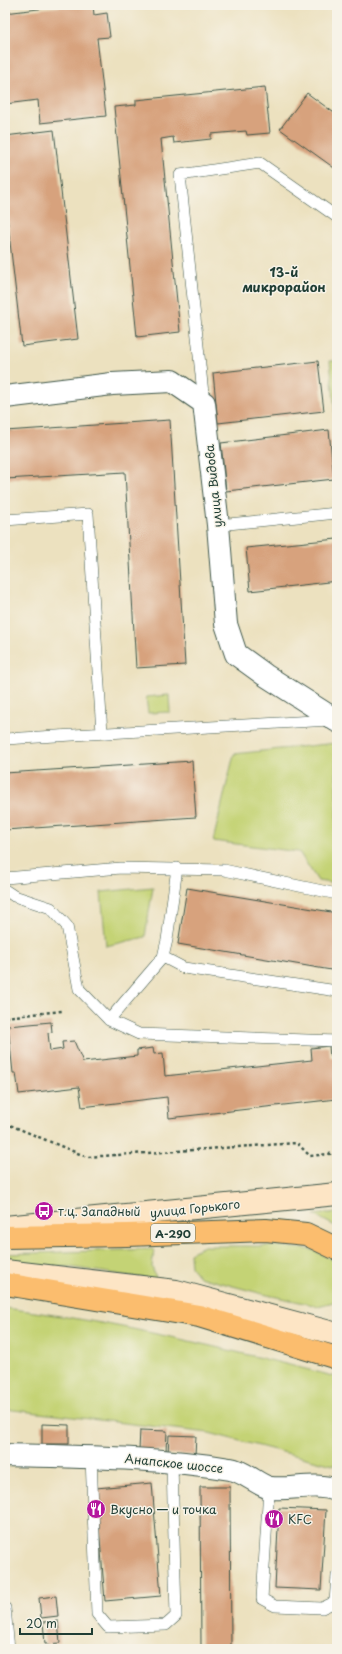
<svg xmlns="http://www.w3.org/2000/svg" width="342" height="1654" font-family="'Playpen Sans',sans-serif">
	<rect width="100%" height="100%" fill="#f7f3e8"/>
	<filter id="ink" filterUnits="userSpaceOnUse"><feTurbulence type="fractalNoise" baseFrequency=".025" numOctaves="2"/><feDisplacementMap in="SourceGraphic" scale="8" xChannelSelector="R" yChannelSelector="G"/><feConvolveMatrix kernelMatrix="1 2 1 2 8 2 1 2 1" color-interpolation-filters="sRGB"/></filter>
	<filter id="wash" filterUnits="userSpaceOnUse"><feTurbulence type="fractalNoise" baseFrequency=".012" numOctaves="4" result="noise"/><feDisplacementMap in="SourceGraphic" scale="16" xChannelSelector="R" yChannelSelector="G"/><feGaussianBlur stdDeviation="0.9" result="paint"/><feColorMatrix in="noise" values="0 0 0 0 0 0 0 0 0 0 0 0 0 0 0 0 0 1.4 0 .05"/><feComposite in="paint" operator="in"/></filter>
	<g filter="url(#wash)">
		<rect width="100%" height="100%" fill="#ece1bf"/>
		<path fill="#c4d375" stroke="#728854" d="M330 361H337V433Z
			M169 695 170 712 148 713 146 697Z
			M336 743 337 884 318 881 299 852 213 841 234 754Z
			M153 887 145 937 106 946 101 892Z
			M337 1212V1227L314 1215Z
			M204 1246H280L313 1250 337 1262V1301L318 1306 263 1294 199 1277 191 1267 190 1253Z
			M154 1249 152 1267 157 1280 69 1267 5 1265V1254Z
			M5 1308C117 1322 227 1349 337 1377V1466L209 1433 5 1409Z"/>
		<g id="blocks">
			<path fill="#d7a27d" d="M72 5H93L94 15 107 13 110 37 97 38 106 116 40 123 38 100 5 104V13Z
				M265 87 270 133 247 135 246 131 211 134V139L174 143 173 137 161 139 180 332 137 337 114 107 136 105V100Z
				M307 93 337 115V170L280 129Z
				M54 130 78 339 22 346 5 199V136Z
				M318 361 324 411 218 423 213 373Z
				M170 420 185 665 136 668 125 472 5 479V431Z
				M329 430 334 479 226 491 221 443Z
				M337 539V581L250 591 246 548Z
				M192 761 196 817 5 830V773Z
				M187 888 337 913V971L178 944Z
				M51 1022 52 1032 48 1033 50 1051 63 1049 62 1042 74 1041 83 1062 137 1056V1050L153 1048 154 1054 163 1053 165 1076 312 1060 311 1048 329 1046 330 1057H337V1099L169 1118 167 1097 82 1107 79 1087 19 1094 16 1073H13L8 1026Z
				M42 1424 69 1425V1444H42Z
				M140 1430 167 1431 166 1451 139 1450Z
				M169 1435 196 1436 195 1455 168 1454Z
				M152 1483 161 1596 105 1601 96 1488Z
				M200 1487H230L231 1649H201Z
				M279 1508 326 1510 321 1590 275 1588Z
				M56 1596 58 1616 41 1618 39 1598Z
				M58 1621 60 1643 45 1644 43 1622Z"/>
		</g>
	</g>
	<g filter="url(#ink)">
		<use href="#blocks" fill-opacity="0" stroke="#3e5649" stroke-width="1"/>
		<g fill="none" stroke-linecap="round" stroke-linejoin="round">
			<defs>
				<path id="service" d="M204 403 180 175 260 163 337 217
					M5 520 88 514 102 733
					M218 525 337 513
					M5 739 330 720
					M5 878 121 868 224 870 337 894
					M5 890 14 896 51 908 67 926 79 989 109 1020 139 1034 337 1041
					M163 957 184 968 337 991
					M109 1020 163 957 167 940 177 868
					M91 1457 97 1614 108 1627 166 1625 176 1616 172 1463
					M269 1488 262 1599 275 1606 322 1608 335 1602 337 1576
					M5 1608 9 1649"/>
				<path id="minor" d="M5 397 112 384 172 381 204 403 218 525 226 624 236 654 265 675 337 721
					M5 1455C80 1457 155 1457 230 1469 245 1471 260 1487 271 1488 294 1490 314 1482 337 1490"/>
				<path id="secondary" d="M5 1227 337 1194
					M5 1271 176 1291 337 1334"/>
				<path id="trunk" d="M5 1237 127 1235 266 1230 306 1234 337 1249
					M5 1284 199 1316 337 1358"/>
			</defs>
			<use href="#service" stroke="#3e5649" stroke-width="12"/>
			<use href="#minor" stroke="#3e5649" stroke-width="24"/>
			<use href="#secondary" stroke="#3e5649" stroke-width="24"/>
			<use href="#trunk" stroke="#3e5649" stroke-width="24"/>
			<path stroke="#3e5649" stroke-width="2.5" stroke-dasharray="3 3" stroke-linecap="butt" d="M5 1017 62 1011
				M5 1123 87 1157 297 1143 310 1156 337 1153"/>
			<use href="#service" stroke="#fff" stroke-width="11"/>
			<use href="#minor" stroke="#fff" stroke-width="22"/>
			<use href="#secondary" stroke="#fde5c5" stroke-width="22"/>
			<use href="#trunk" stroke="#fbbd6e" stroke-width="22"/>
		</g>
	</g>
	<defs>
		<symbol id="bus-disc" viewBox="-11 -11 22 22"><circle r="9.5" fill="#b5179e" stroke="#f7f3e8"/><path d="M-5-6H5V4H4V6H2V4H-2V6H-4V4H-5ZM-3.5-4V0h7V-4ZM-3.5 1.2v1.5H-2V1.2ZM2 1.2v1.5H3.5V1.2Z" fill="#fff"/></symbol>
		<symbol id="restaurant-disc" viewBox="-11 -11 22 22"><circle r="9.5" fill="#b5179e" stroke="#f7f3e8"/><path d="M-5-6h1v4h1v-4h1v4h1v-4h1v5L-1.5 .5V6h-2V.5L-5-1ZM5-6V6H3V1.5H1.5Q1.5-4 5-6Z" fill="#fff"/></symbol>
	</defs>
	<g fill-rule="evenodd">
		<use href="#bus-disc" x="33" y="1200" width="22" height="22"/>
		<use href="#restaurant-disc" x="85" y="1498" width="22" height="22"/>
		<use href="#restaurant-disc" x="263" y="1508" width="22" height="22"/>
	</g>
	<g text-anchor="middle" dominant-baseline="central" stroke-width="3" stroke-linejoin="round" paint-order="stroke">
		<rect fill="#f7f3e8" stroke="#60746a" stroke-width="1" x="151" y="1224" width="44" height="18" rx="3"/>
		<g font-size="11" font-weight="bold" fill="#1f3d34">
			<text x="173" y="1233">А-290</text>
		</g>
		<g font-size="12" fill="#1f3d34" stroke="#f7f3e8">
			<text transform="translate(213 486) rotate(-96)">улица Видова</text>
			<text transform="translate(195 1208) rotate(-6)">улица Горького</text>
			<text transform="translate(174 1463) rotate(6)">Анапское шоссе</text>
		</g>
		<g font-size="12" fill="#1f3d34" stroke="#f7f3e8" text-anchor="start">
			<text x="58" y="1211">т.ц. Западный</text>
			<text x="110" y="1509">Вкусно — и точка</text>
			<text x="288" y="1519">KFC</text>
		</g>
		<g font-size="13" font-weight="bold" fill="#1f3d34" stroke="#f7f3e8">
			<text x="284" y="271">13-й<tspan x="284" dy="15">микрорайон</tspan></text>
		</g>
	</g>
	<rect width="342" height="1654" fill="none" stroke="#f7f3e8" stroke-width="20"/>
	<path d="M20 1628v6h72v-6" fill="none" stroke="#1f3d34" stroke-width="2"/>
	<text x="26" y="1628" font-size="12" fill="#1f3d34" stroke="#f7f3e8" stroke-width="3" paint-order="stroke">20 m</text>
</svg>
